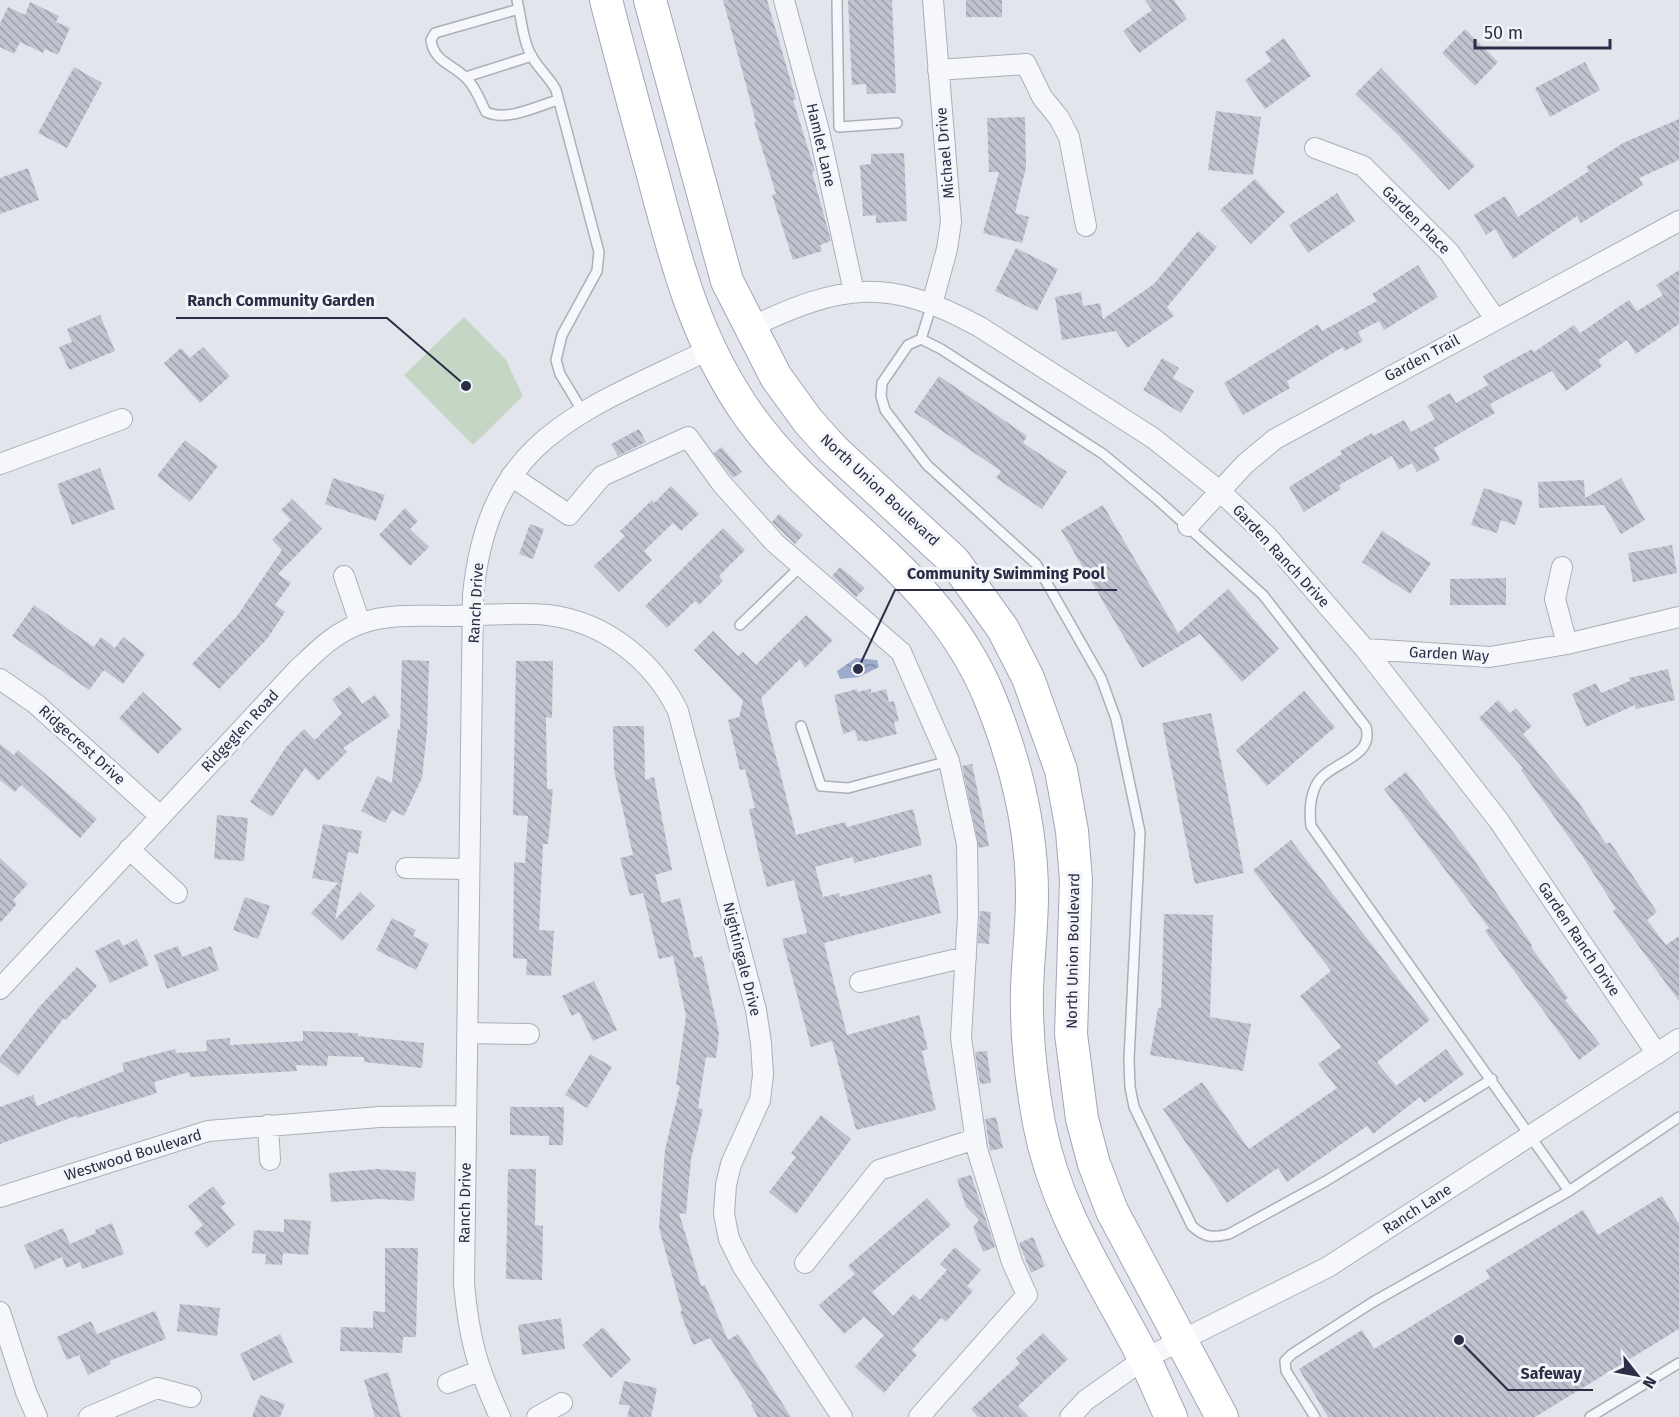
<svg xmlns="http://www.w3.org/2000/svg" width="1679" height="1417" font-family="'Fira Sans',sans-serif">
	<defs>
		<pattern id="water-waves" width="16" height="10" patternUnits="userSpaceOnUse" patternTransform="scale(1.5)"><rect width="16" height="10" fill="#9dabce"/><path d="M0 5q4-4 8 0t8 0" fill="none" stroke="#808ca9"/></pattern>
		<pattern id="building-back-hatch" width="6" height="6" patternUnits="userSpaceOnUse" patternTransform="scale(1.5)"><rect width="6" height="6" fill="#c0c3cf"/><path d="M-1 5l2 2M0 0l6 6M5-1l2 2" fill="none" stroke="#9c9faa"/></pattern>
	</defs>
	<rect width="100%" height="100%" fill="#e3e5ec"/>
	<path fill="#c5d6c4" d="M464 317 506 360 523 396 473 445 404 375Z"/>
	<path fill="url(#water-waves)" d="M856 658 877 660 879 667 859 677 840 679 837 671Z"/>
	<path fill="url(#building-back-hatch)" d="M723 0H767L796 99 793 100 815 171 812 172 831 241 820 245 822 251 793 260 772 195 776 194 754 122H756Z
		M848 0H892L896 93 867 94 866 84 852 85Z
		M966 0H1002V17H966Z
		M1145 0H1174L1187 19 1139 53 1123 31 1152 10Z
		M30 2 59 16 56 22 70 28 58 55 45 49 43 53 20 42 14 54 0 47V23L8 7 25 15Z
		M1465 29 1498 62 1475 86 1442 53Z
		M1284 38 1311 76 1265 109 1245 80 1271 61 1265 52Z
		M1585 62 1600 90 1550 117 1535 88Z
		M74 67 102 83 67 148 38 133Z
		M1381 68 1475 166 1449 190 1399 136 1355 94Z
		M1216 111 1261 117 1253 175 1208 170Z
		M1025 117 1026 167 1015 213 1029 217 1022 243 983 233 999 172H989L987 118Z
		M1679 119V160L1639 178 1643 185 1581 223 1577 216 1513 259 1495 229 1486 235 1474 215 1505 196 1518 217 1589 171 1586 167 1623 143Z
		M904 153 907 221 876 223V215L863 216 860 165 871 164V154Z
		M28 168 39 200 0 214V178Z
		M1255 179 1285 212 1251 244 1220 210Z
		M1337 193 1355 221 1308 253 1289 225Z
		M1198 231 1217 247 1167 307 1174 316 1127 348 1116 331 1062 340 1055 297 1081 292 1083 306 1100 303 1103 319 1154 284Z
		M1016 248 1058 269 1037 311 995 291Z
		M1418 265 1438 297 1384 330 1379 321 1358 332 1363 341 1345 351 1343 347 1287 381 1290 388 1243 415 1224 383 1318 324 1322 331 1377 301 1372 294Z
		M1679 270V324L1636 354 1627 340 1598 360 1602 366 1566 391 1552 371 1490 404 1495 413 1434 448 1440 460 1417 472 1412 463 1399 470 1392 456 1339 485 1341 489 1304 512 1289 487 1342 454 1340 451 1372 433 1373 436 1404 420 1411 432 1435 419 1427 406 1450 393 1456 403 1488 385 1483 376 1532 349 1534 352 1574 325 1580 333 1629 300 1637 311 1663 295 1656 285Z
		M100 315 115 351 69 370 59 347 72 342 67 329Z
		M203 347 230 376 200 403 164 363 181 348 190 358Z
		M1162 358 1179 368 1173 378 1194 391 1181 413 1143 390Z
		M939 376 1027 436 1023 443 1067 472 1042 509 996 478 1001 471 914 412Z
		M639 429 646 442 618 456 611 444Z
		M185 440 218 466 190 502 157 476Z
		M722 447 742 472 733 478 714 453Z
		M100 468 115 509 72 525 57 484Z
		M333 478 385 495 376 521 325 504Z
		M1621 478 1645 520 1621 534 1604 505 1539 508 1538 482 1584 480 1585 498Z
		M671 486 699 514 681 531 673 523 644 551 652 560 619 592 594 566 625 536 620 531 652 500 654 503Z
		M1484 488 1523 501 1515 525 1501 520 1497 533 1471 525Z
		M292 499 322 529 278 574 291 583 275 605 285 612 267 639 219 689 192 664 237 616 282 550 272 540 291 520 281 510Z
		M1103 505 1178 633 1228 589 1279 649 1242 682 1200 634 1142 668 1061 530Z
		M405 508 418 521 410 529 429 547 410 566 379 535Z
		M779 514 803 535 795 544 772 522Z
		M530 524 544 529 533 559 519 554Z
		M723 528 745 550 719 576 723 581 699 605 695 601 667 628 645 606Z
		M1382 531 1431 563 1410 594 1362 562Z
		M1672 545 1677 573 1633 582 1628 553Z
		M840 567 865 588 856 597 832 576Z
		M1506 578V605H1450V579Z
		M34 605 94 647 101 637 115 648 123 637 145 654 123 684 104 670 89 690 12 636Z
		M806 615 833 640 805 668 800 659 761 698 796 835 845 822 847 827 913 809 922 845 854 863 853 857 815 867 823 897 839 893 840 897 931 874 941 913 824 943 847 1035 919 1015 928 1049 922 1051 936 1110 856 1130 832 1041 811 1047 782 939 807 933 794 880 767 887 758 851 749 809 755 808 745 769 740 770 728 720 739 717 743 701 694 650 713 631 738 656 743 652 756 665Z
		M402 660 429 661 427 732 422 778 404 816 392 810 385 823 361 811 377 776 392 783 398 728 400 731Z
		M516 661H553L552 718 546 717 547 789H553L548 844H543L539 930 554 931 551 976 526 975 527 959 513 958 514 862 525 863 528 816 513 815Z
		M1668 669 1675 700 1636 709 1635 705 1586 727 1572 694 1596 683 1601 693 1630 681 1629 678Z
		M350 686 362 704 375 695 390 716 343 748 347 752 318 781 305 768 272 817 250 802 286 747 304 729 315 740 342 713 332 699Z
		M857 689V692L871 689V693L886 689 889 702 894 701 899 721 894 722 897 734 863 742V740L858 741 855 730 843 734 834 695Z
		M1304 691 1335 727 1267 786 1236 750Z
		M143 692 182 729 158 754 119 718Z
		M1498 700 1510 713 1516 708 1532 726 1523 734 1577 800 1606 844 1610 842 1657 912 1647 920 1666 945 1679 936V1001L1613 911 1616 909 1583 857 1521 770 1523 768 1479 718Z
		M1211 713 1244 873 1195 884 1162 723Z
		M613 726H644L645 780 654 777 672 870 655 875 662 903 680 898 694 958 702 956 719 1034 716 1058 706 1057 698 1108 703 1109 691 1159 686 1214 679 1213 701 1286 705 1285 728 1340 738 1334 791 1417H758L751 1405 753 1404 710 1338 693 1345 680 1312 682 1311 659 1228 665 1150 680 1086 676 1085 686 1016 673 956 659 959 643 893 630 896 620 858 633 855 614 770Z
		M0 744 14 755 18 750 97 819 80 838 21 785 15 792 0 780Z
		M972 764 989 846 979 848 962 766Z
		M1406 772 1470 854 1532 945 1531 947 1568 998 1565 1000 1600 1044 1579 1060 1485 931 1489 928 1384 789Z
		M217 815 248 818 244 861 214 859Z
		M323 824 362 831 358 854 348 852 335 920 360 892 375 906 342 941 311 913 338 883 312 878Z
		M1291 840 1430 1020 1377 1062 1396 1086 1446 1049 1464 1074 1424 1103 1420 1097 1373 1134 1367 1126 1287 1182 1278 1168 1227 1203 1163 1109 1202 1082 1249 1149 1337 1088 1318 1064 1341 1047 1300 996 1331 971 1253 870Z
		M0 858 28 884 13 900 17 904 0 923Z
		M245 897 270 906 258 939 233 930Z
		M980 911 991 912 989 944 978 943Z
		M1164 914 1213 915 1210 1017 1251 1024 1243 1071 1150 1055 1158 1008H1161Z
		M392 918 416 930 413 936 429 944 416 970 376 950Z
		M119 939 123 946 137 939 149 965 110 983 95 951Z
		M178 946 182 957 211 946 219 970 167 989 154 955Z
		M77 967 97 986 66 1020 64 1018 18 1076 0 1062V1057L40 1006Z
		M594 981 617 1030 593 1041 579 1012 572 1016 562 996Z
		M303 1031 358 1033V1036L424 1043 422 1068 364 1062V1057L328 1056 327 1066 296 1065 297 1071 190 1077 189 1072 154 1082 157 1093 77 1118 76 1116 0 1144V1107L33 1095 37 1106 124 1071 122 1063 175 1049 176 1053 207 1051 206 1040 230 1038V1045L303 1041Z
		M987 1051 991 1083 980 1084 975 1052Z
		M590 1054 612 1067 587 1108 565 1095Z
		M510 1107H564L563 1145H549V1136L510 1135Z
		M821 1115 851 1139 796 1214 769 1192 796 1157 791 1153Z
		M996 1117 1003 1148 990 1151 985 1119Z
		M377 1169 416 1172 414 1201 379 1199 331 1202 329 1173Z
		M508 1169H536L535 1225 543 1226 542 1280 506 1279Z
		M971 1175 995 1247 983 1252 973 1227 979 1220 966 1207 957 1179Z
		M213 1186 226 1203 221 1207 235 1225 207 1248 194 1233 203 1225 188 1206Z
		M1662 1196 1679 1224V1329L1535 1417H1328L1299 1369 1362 1330 1374 1349 1490 1278 1486 1270 1583 1210 1598 1235Z
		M927 1198 951 1225 872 1292 893 1316 913 1294 920 1300 947 1270 940 1264 955 1247 981 1270 967 1286 973 1291 946 1322 941 1318 912 1350 917 1355 884 1393 855 1367 884 1335 864 1317 844 1334 819 1305 855 1274 848 1266Z
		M284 1219 311 1221 308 1255 283 1253 282 1265 265 1264 266 1254 252 1253 254 1230 284 1232Z
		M112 1223 124 1254 82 1269 80 1262 66 1268 62 1257 35 1269 24 1245 63 1228 70 1244 96 1233 95 1230Z
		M1033 1237 1045 1266 1031 1273 1019 1243Z
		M385 1248H418L416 1337H403L402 1353 340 1351 341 1327 373 1328V1311L385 1312Z
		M180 1304 220 1308 217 1336 177 1331Z
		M155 1311 166 1339 109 1361 111 1364 88 1375 79 1355 67 1360 57 1337 91 1321 97 1334Z
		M561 1318 565 1349 522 1355 518 1325Z
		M603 1327 631 1360 611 1378 582 1345Z
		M1043 1333 1068 1359 1018 1406 1029 1417H978L971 1409 1020 1363 1016 1358Z
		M280 1334 293 1362 253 1381 240 1354Z
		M388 1372 401 1417H375L364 1380Z
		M624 1381 657 1388 651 1417H627L630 1406 619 1404Z
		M260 1395 285 1404 280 1417H252Z"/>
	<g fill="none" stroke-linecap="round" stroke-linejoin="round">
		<defs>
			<path id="lane" d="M517 0C521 16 522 36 529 51 535 66 549 76 556 90L599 252 597 271 562 335 556 360 560 374 583 412
				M837 0 839 127 897 123
				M519 9 435 33 431 40C434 63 454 64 468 80 477 90 480 101 486 112 507 122 537 106 558 100
				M466 77 532 56
				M932 304 921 339 908 345 882 383 881 396 885 410 927 465 1036 564 1101 678 1116 719 1140 832 1129 1060 1130 1087 1134 1107 1192 1226C1205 1238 1213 1238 1229 1234L1326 1181 1492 1079
				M921 339 941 349 1103 454 1158 500 1263 595 1366 727C1374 756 1337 761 1321 778 1310 790 1309 811 1311 826L1569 1191
				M740 625 801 566
				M801 726 821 786 848 788 949 761
				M1315 1417 1286 1371 1285 1361 1292 1354 1373 1302 1569 1191 1679 1117
				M1590 1417 1679 1363"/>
			<path id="street" d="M784 0 819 131 854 292
				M938 70 1026 64 1042 97 1059 118 1069 137 1086 226
				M1315 148 1363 166 1449 252 1496 320
				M932 304 947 249 951 222 933 0
				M749 328C842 284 887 276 980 327L1153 438 1221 492 1267 536 1365 649 1499 821 1657 1054
				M0 464 122 419
				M511 476 569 515 602 476 688 437 722 484 775 543 901 652 949 761 967 844 968 915 961 1038 977 1149 1012 1262 1027 1295 919 1417
				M1188 526 1245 464 1275 439 1679 221
				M1562 567 1555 599 1567 644
				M344 576 360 623
				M1365 649 1490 657 1567 644 1679 617
				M0 679 36 704 160 816
				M129 849 177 893
				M406 868 468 869
				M860 982 966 957
				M0 989 296 671C316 652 335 632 362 623 391 613 422 616 452 616 484 615 517 612 548 615 605 622 653 660 678 711L756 1010 761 1043 763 1075 760 1100 731 1164 726 1185 724 1214 729 1239 743 1267 842 1417
				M468 1033 529 1034
				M268 1125 270 1160
				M0 1197 208 1131 379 1117 466 1116
				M805 1263 879 1170 975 1139
				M0 1312 26 1392 37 1417
				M448 1383 479 1371
				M89 1417 157 1388 191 1397
				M500 1417C477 1367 469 1339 464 1284L473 595C489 434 583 412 710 349
				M537 1417 562 1403
				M1070 1417 1086 1400 1144 1359 1328 1267 1679 1039"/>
			<path id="primary" d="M606 0C621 58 637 117 653 175 676 262 696 341 749 416 823 519 938 572 989 696 1015 759 1032 825 1032 895 1032 926 1028 958 1027 989 1026 1033 1031 1080 1039 1123 1056 1213 1104 1280 1145 1360 1154 1378 1162 1398 1171 1417
				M650 0 727 281 776 377 808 421 833 449 954 561 1003 629 1028 678 1061 770 1072 831 1076 880 1071 1034 1082 1119 1094 1164 1112 1211 1222 1417"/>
		</defs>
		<use href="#lane" stroke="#acaeba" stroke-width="12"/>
		<use href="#street" stroke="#acaeba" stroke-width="22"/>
		<use href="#primary" stroke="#a2a6b8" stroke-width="34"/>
		<use href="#lane" stroke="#f6f7fa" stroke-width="9"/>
		<use href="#street" stroke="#f6f7fa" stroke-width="20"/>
		<use href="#primary" stroke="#fff" stroke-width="32"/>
	</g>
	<g text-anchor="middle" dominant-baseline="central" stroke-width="6" stroke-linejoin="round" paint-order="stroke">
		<g font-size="15" fill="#2a2e46" stroke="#f3f5f9">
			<text transform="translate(821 145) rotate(77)">Hamlet Lane</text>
			<text transform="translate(945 153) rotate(-95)">Michael Drive</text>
			<text transform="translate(1416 220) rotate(45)">Garden Place</text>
			<text transform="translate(1422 358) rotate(-28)">Garden Trail</text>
			<text transform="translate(880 490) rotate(43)">North Union Boulevard</text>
			<text transform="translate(1281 556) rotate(47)">Garden Ranch Drive</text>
			<text transform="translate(476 603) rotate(-87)">Ranch Drive</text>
			<text transform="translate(1449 654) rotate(3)">Garden Way</text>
			<text transform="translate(240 731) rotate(-47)">Ridgeglen Road</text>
			<text transform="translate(82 745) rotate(42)">Ridgecrest Drive</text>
			<text transform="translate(1579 939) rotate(56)">Garden Ranch Drive</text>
			<text transform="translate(1073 951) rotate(-89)">North Union Boulevard</text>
			<text transform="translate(742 959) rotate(76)">Nightingale Drive</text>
			<text transform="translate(133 1155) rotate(-17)">Westwood Boulevard</text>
			<text transform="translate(465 1203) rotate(-89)">Ranch Drive</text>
			<text transform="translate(1417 1209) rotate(-33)">Ranch Lane</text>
		</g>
	</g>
	<path fill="none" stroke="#2a2e46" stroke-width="2" d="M466 386L387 318H176M858 669L895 590H1117M1459 1340L1508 1390H1593"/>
	<g fill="#2a2e46" stroke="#f3f5f9" stroke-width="2">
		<circle cx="466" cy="386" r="6"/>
		<circle cx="858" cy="669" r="6"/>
		<circle cx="1459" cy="1340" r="6"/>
	</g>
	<g font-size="16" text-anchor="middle" font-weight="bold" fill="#2a2e46" stroke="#f3f5f9" stroke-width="6" stroke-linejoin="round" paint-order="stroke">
		<text x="281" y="306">Ranch Community Garden</text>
		<text x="1006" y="579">Community Swimming Pool</text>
		<text x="1551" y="1379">Safeway</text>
	</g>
	<g transform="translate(1637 1375) rotate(121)" stroke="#f3f5f9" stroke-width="4.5" paint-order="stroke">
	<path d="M0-4.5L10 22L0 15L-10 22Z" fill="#2a2e46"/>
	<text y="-9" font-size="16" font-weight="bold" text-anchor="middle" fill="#2a2e46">N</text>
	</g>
	<path d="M1475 39v9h135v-9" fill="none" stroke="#2a2e46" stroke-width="3"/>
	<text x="1484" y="39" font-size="18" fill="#2a2e46" stroke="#f3f5f9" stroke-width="4.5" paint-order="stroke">50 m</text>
</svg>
